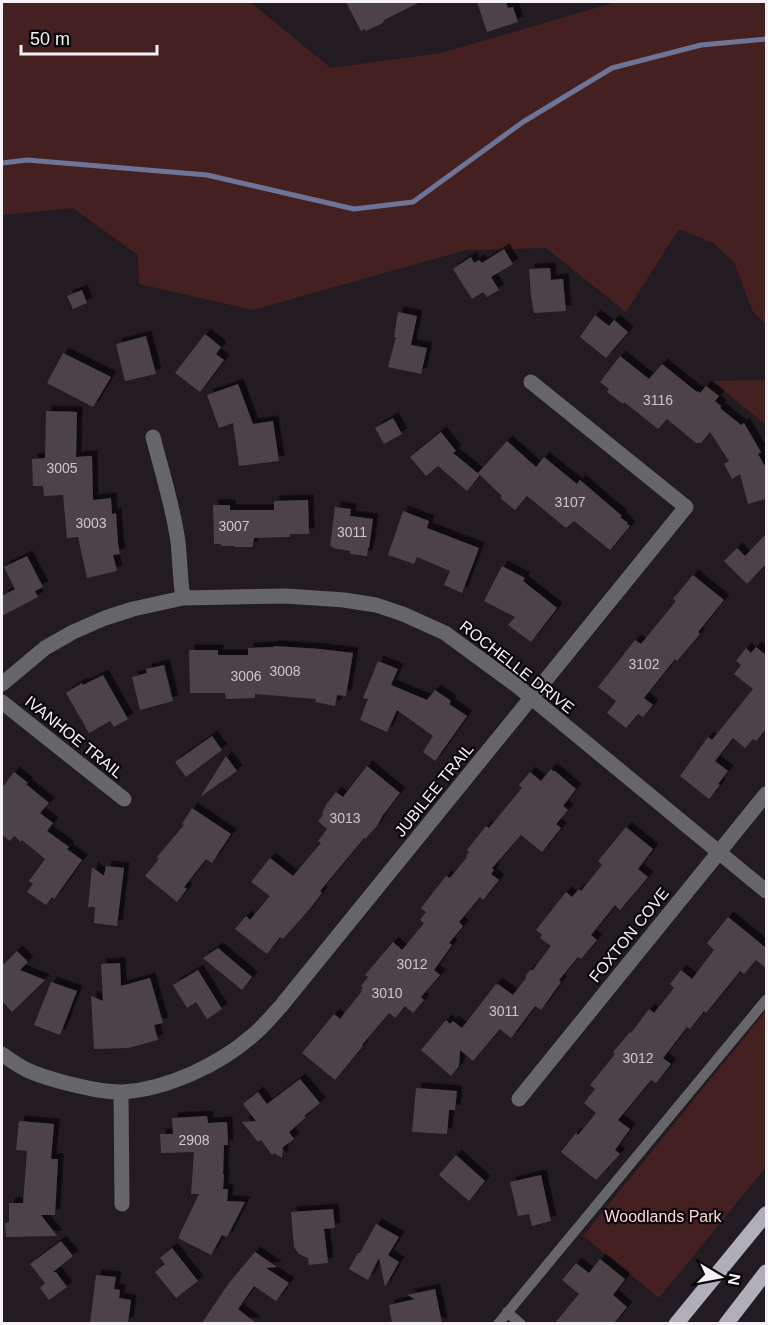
<svg xmlns="http://www.w3.org/2000/svg" width="768" height="1325" font-family="Arial,sans-serif">
	<defs>
		<filter id="shadow"><feDropShadow dx="5.5" dy="-5.5" stdDeviation="0" flood-color="#0009"/></filter>
	</defs>
	<rect width="100%" height="100%" fill="#221b22"/>
	<path fill="#442021" d="M2 2H250L331 68 441 53 616 2H766V325L752 310 734 262 713 243 679 229 626 312 546 248 466 250 253 310 139 284 138 255 73 208 2 215Z
		M766 380V425L712 381Z
		M766 1011V1167L659 1298 583 1236Z"/>
	<g fill="none" stroke-linecap="round" stroke-linejoin="round">
		<path stroke="#6e7398" stroke-width="5" d="M2 163 27 160 207 175 354 209 413 202 523 122 612 68 701 45 766 39"/>
	</g>
	<path fill="#4d4246" filter="url(#shadow)" d="M346 2H420L384 20 383 23 366 31 365 29 361 31Z
		M477 2H506L508 8 513 7 518 22 487 32Z
		M504 249 513 264 491 277 499 290 487 297 483 292 472 299 453 269 471 257 474 263 479 260 482 263Z
		M550 268 551 280 563 279 566 311 534 313 531 296 529 269Z
		M82 290 87 303 73 309 67 296Z
		M398 312 417 316 411 345 427 348 421 374 388 367 396 337H394Z
		M595 315 609 326 614 320 628 332 606 358 580 337Z
		M205 334 221 347 216 354 224 360 200 392 175 373Z
		M146 336 156 374 125 381 116 344Z
		M63 353 111 377 93 407 47 383Z
		M620 356 649 379 662 364 697 392 698 391 700 393 706 386 719 396 715 401 721 406 720 408 741 425 744 423 761 452 758 454 766 468V499L748 504 740 474 732 479 724 464 729 461 710 432 701 443H696L667 419 658 429 624 402 623 404 607 392 609 389 600 382Z
		M238 384 253 424 273 421 279 461 239 466 233 423 219 428 207 395Z
		M46 411 77 412 76 457 92 456 93 500 111 498 112 514 116 513 118 544 120 554 113 555 117 571 87 578 78 537 67 538 63 495 44 496 43 486H33L32 459 45 458Z
		M393 418 402 434 384 444 375 428Z
		M441 432 456 451 453 453 480 475 467 491 438 466 426 476 410 457Z
		M507 441 536 467 544 457 577 484 580 480 622 516 620 517 628 523 627 524 630 526 610 550 574 521 566 528 527 496 515 510 500 498 502 496 478 473Z
		M308 500 309 534H290V537L254 538V541H253V547H235V546H222L220 544H214L213 505H230V510H274V501Z
		M335 507 351 509 350 516 373 519 369 548H368L367 556 350 554V551L333 548V547L330 546Z
		M403 511 429 521 427 528 479 548 462 593 444 585 450 571 417 557 414 564 388 555Z
		M766 534V564L747 584 724 561 737 548 745 556Z
		M27 556 43 587 35 591 38 597 2 616V596L15 589 4 567Z
		M502 566 525 578 523 581 557 608 531 642 508 625 515 617 484 601Z
		M693 575 724 600 698 632 700 634 677 661 675 659 644 698 653 705 643 717 638 714 626 728 607 713 616 701 598 687 635 640 641 644 676 601 673 599Z
		M274 646 320 649 353 653 346 696 337 695 335 706 315 702 316 699 255 694V698L226 699 225 693H190L189 650H218V655H248V648L273 647Z
		M756 647 766 655V729L756 741 753 739 745 748 733 738 715 761 728 771 718 784 720 785 709 799 680 776 708 737 712 740 753 689 734 674 741 665 736 661 746 648 751 653Z
		M378 661 398 669 391 685 427 700 435 690 451 701 449 704 467 716 435 761 423 752 433 736 397 710 387 732 360 720 368 699 363 698Z
		M164 665 173 701 140 710 132 677 147 673 146 669Z
		M103 675 128 719 114 727 110 721 89 733 66 693 82 683 83 685Z
		M212 736 222 750 186 777 175 762Z
		M226 756 237 771 200 797Z
		M367 766 400 793 383 815 377 826 365 839 364 838 320 891 322 893 308 911 283 939 280 937 267 954 235 929 246 916 250 920 270 896 251 882 270 858 293 876 321 843 318 841 327 829 318 821 323 815 322 814 326 805 336 792 343 797Z
		M551 769 553 771H555L576 789 563 806 568 810 556 824 561 828 542 852 521 835 492 868 494 870 491 874 499 880 483 900 480 897 459 922 463 926 449 943 452 945 434 970 440 975 421 997 424 1000 413 1013 405 1006 395 1018 389 1013 362 1045 363 1046 335 1080 302 1053 334 1014 340 1019 362 991 361 990 363 987 361 986 368 977 365 975 393 942 402 950 424 923 420 920 426 912 421 908 446 876 450 878 467 857 466 856 469 852 467 850 486 826 489 828 522 788 519 785 530 772 541 781Z
		M14 772 28 783 26 784 49 803 40 813 53 823 47 831 69 847 67 849 82 860 54 899 52 897 46 905 27 892 33 884 29 881 45 859 22 840 21 842 14 836 10 841 2 835V788Z
		M192 808 231 834 212 863 206 859 184 887 187 889 177 902 145 876 159 859 157 857 184 825 182 824Z
		M626 827 653 849 638 869 648 877 620 910 615 905 591 935 597 940 581 959 578 957 559 980 561 982 541 1010 535 1006 511 1038 500 1029 473 1061 460 1050 459 1066 451 1076 421 1050 446 1020 450 1024 453 1021 462 1028 496 984 497 985 498 984 513 995 526 978V975L530 970H533L551 946 540 938 542 935 536 930 566 892 572 897 579 889 581 891 602 865 598 861Z
		M106 866 124 868 117 926 94 923 95 907H88L92 867 104 876Z
		M728 917 766 948V968L756 960 744 974 740 971 706 1013 704 1011 690 1029 687 1027 663 1058 671 1064 656 1083 651 1080 618 1120 630 1129 615 1150 620 1154 596 1180 561 1152 576 1133 578 1135 596 1113 584 1103 595 1089 590 1085 615 1054 613 1052 630 1032 631 1033 649 1009 654 1013 674 988 670 984 681 970 692 979 714 950 707 943Z
		M218 948 252 977 242 990 203 958Z
		M17 951 28 962 20 970 45 980 12 1012 2 1001V963L4 964Z
		M120 963 121 986 150 978 163 1023 154 1025 158 1040 128 1048 94 1049 91 996 103 1001 101 964Z
		M198 970 222 1009 207 1019 196 1002 187 1008 173 985Z
		M51 982 77 991 60 1035 34 1025Z
		M300 1079 320 1103 304 1116 306 1117 289 1132 294 1139 283 1147 282 1158 274 1153 272 1155 261 1140 258 1142 242 1122 256 1121 243 1104 258 1092 267 1104Z
		M416 1088 457 1091 455 1110H449L447 1134 412 1132Z
		M207 1116 208 1123 227 1122 228 1145H224L223 1174H224L223 1189H228L227 1201 245 1202 227 1237 222 1235 211 1255 178 1238 199 1194H191L194 1152 161 1153 160 1134H173L172 1118Z
		M19 1121 54 1124 51 1159H58L55 1215H41L57 1236 6 1237 5 1223 9 1222V1203H23L27 1151 16 1150Z
		M456 1155 485 1181 469 1201 439 1175Z
		M541 1175 551 1221 532 1226 529 1214 518 1216 510 1182Z
		M333 1209 335 1228 324 1229 328 1263 309 1265 308 1258 299 1254 294 1247 291 1212Z
		M376 1224 399 1237 388 1255 399 1262 385 1287 379 1258 368 1280 349 1269 358 1253H360Z
		M61 1241 73 1256 53 1272H56L67 1287 49 1300 40 1288 45 1283 30 1264Z
		M172 1248 198 1281 176 1298 155 1272 165 1264 160 1258Z
		M255 1252 277 1267 266 1268 289 1283 276 1301 254 1286 238 1309 256 1323H202L229 1283Z
		M600 1259 625 1279 613 1295 627 1307 614 1323H555L579 1294 562 1280 576 1263 589 1273Z
		M96 1275 116 1277 114 1289 120 1290 119 1298 131 1300 128 1323H90Z
		M435 1289 442 1323H392L389 1305 415 1299 407 1295Z"/>
	<g fill="none" stroke-linecap="round" stroke-linejoin="round">
		<path stroke="#66656a" stroke-width="10" d="M507 1312 521 1324
			M498 1324 766 1000"/>
		<path stroke="#66656a" stroke-width="15" d="M153 437C162 472 173 506 178 542 180 561 180 579 183 598
			M2 684 45 648 73 632 105 618 133 609 183 598 286 596 344 600 376 605 403 614 445 633 516 685 766 891
			M2 702 124 799
			M2 1054C9 1059 17 1065 25 1069 45 1079 100 1093 123 1092 167 1089 219 1065 252 1036 263 1027 272 1016 281 1006L686 507 531 382
			M121 1092 122 1204
			M519 1099 766 794"/>
		<path stroke="#b0aeb8" stroke-width="15" d="M676 1324 766 1214
			M726 1324 766 1272"/>
	</g>
	<g text-anchor="middle" dominant-baseline="central" stroke-width="4.5" stroke-linejoin="round" paint-order="stroke">
		<g font-size="14" fill="#ccc5ca">
			<text x="658" y="400">3116</text>
			<text x="62" y="468">3005</text>
			<text x="570" y="502">3107</text>
			<text x="91" y="523">3003</text>
			<text x="234" y="526">3007</text>
			<text x="352" y="532">3011</text>
			<text x="644" y="664">3102</text>
			<text x="285" y="671">3008</text>
			<text x="246" y="676">3006</text>
			<text x="345" y="818">3013</text>
			<text x="412" y="964">3012</text>
			<text x="387" y="993">3010</text>
			<text x="504" y="1011">3011</text>
			<text x="638" y="1058">3012</text>
			<text x="194" y="1140">2908</text>
		</g>
		<g font-size="16" fill="#f6f1f6" stroke="#090709">
			<text transform="translate(517 667) rotate(38)">ROCHELLE DRIVE</text>
			<text transform="translate(74 737) rotate(39)">IVANHOE TRAIL</text>
			<text transform="translate(434 790) rotate(-51)">JUBILEE TRAIL</text>
			<text transform="translate(629 935) rotate(-51)">FOXTON COVE</text>
		</g>
		<g font-size="16" fill="#ffd5d5" stroke="#090709">
			<text x="663" y="1216">Woodlands Park</text>
		</g>
	</g>
	<rect width="768" height="1325" fill="none" stroke="#f6f1f6" stroke-width="6"/>
	<g transform="translate(720 1277) rotate(100)" stroke="#090709" stroke-width="4.5" paint-order="stroke">
	<path d="M0-4.5L10 22L0 15L-10 22Z" fill="#f6f1f6"/>
	<text y="-9" font-size="16" font-weight="bold" text-anchor="middle" fill="#f6f1f6">N</text>
	</g>
	<path d="M21 45v9h136v-9" fill="none" stroke="#f6f1f6" stroke-width="3"/>
	<text x="30" y="45" font-size="18" fill="#f6f1f6" stroke="#090709" stroke-width="4.5" paint-order="stroke">50 m</text>
</svg>
